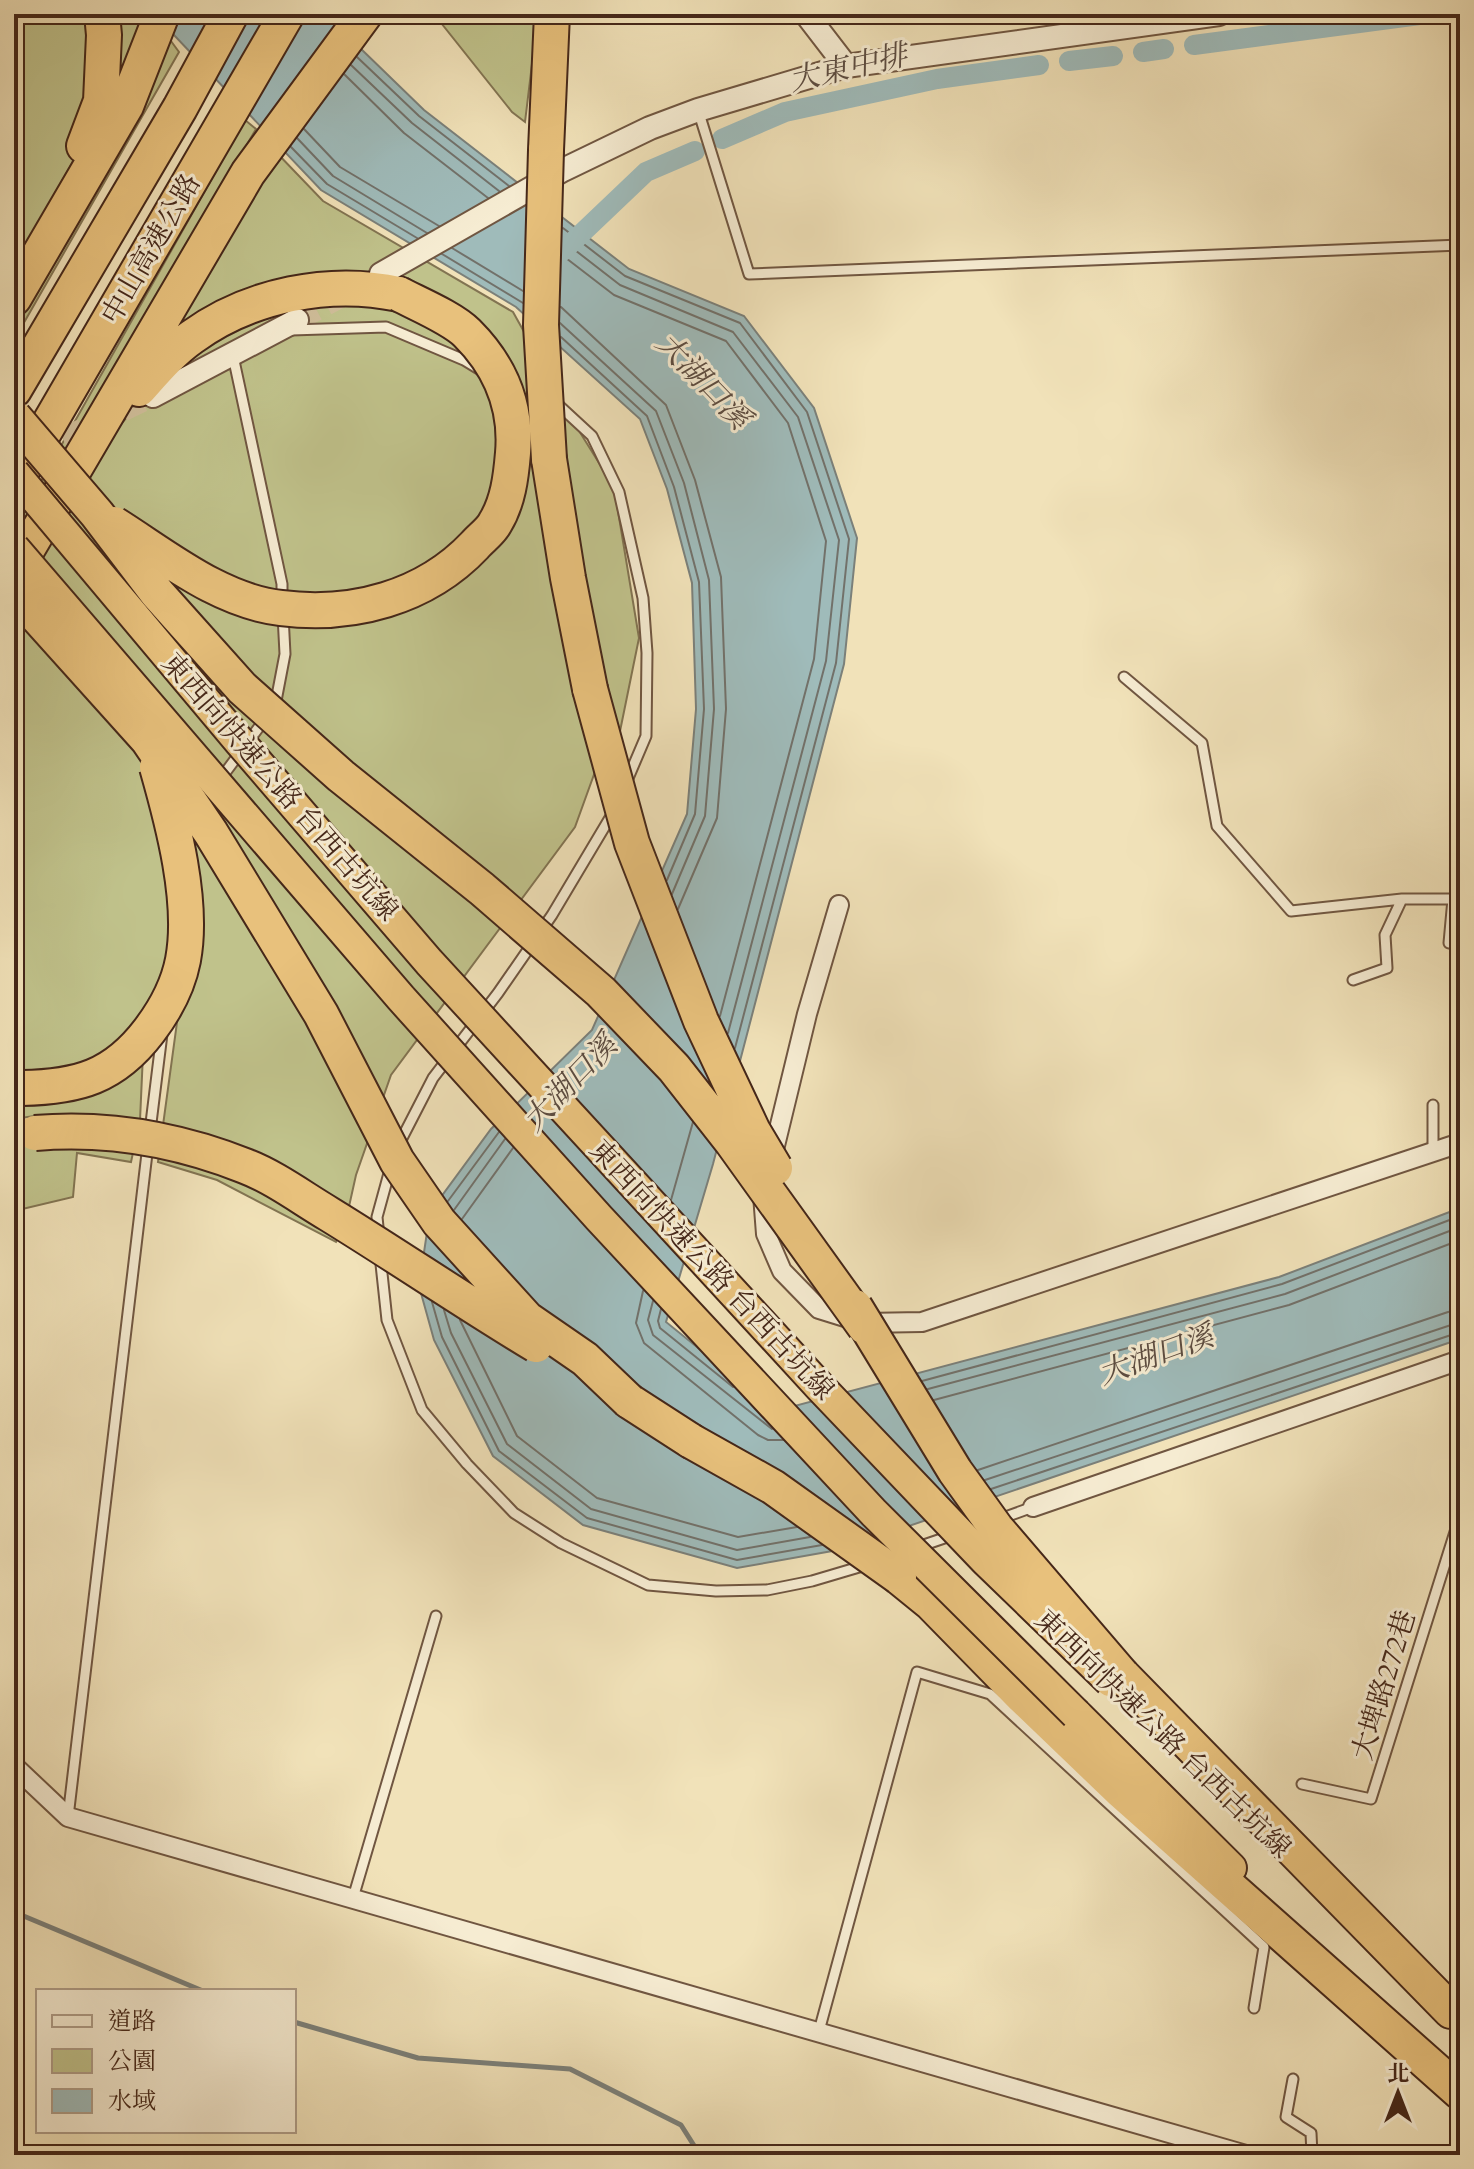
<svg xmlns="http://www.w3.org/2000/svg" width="1474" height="2169" font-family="Cardo,'Noto Serif TC',serif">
	<rect width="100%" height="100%" fill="#f1e2b9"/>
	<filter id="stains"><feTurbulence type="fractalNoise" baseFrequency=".0025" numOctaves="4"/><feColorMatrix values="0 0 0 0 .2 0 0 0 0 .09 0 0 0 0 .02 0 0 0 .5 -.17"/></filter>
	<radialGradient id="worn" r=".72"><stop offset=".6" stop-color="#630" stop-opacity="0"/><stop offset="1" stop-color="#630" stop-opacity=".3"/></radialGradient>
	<path fill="#c0c28b" stroke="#827452" stroke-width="2" d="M14 14H143L146 18 111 94 14 266Z
		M434 14H538L525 122 512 112Z
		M168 37 179 52 14 340V315L131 111Z
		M245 120 256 129 14 542V529Z
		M275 151 323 201 513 312 581 434 614 487 639 638 618 741 596 769 575 827 391 1075 356 1175 346 1220 336 1242 217 1180 158 1162 178 1015 145 1010 140 1120 131 1162 77 1153 73 1197 14 1211V1143L35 1140V1116L14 1119V1100L22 1072H14V600L113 434 170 364 228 327 394 278 186 330 173 329Z"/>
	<path fill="#9fbbba" stroke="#7b807a" stroke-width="2" d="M154 14H325L424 110 629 269 744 316 814 408 857 538 844 664 713 1164 666 1322 776 1411 1279 1277 1460 1208V1339L838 1550 737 1568 583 1525 493 1456 434 1340 419 1286 430 1212 491 1129 592 1030 687 814 696 709 692 583 667 489 640 419 516 307 321 190Z"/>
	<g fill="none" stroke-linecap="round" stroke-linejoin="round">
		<path stroke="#72716a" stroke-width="2" d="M357 57 419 116 509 186
			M351 65 412 123 499 191
			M344 74 404 133 488 198
			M304 129 340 167 439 226
			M297 138 333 176 427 233
			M291 147 327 184 417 238
			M563 228 625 276 740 323 807 412 849 539 836 663 735 1048
			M562 240 620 285 733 332 798 417 839 540 826 661 728 1033
			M452 248 523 291
			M442 254 523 303
			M562 255 614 295 726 341 788 423 826 541 814 659 720 1016
			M561 307 666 405 695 480 721 577 726 709 717 818 678 909
			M560 323 656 411 684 483 709 580 714 709 705 816 672 894
			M561 337 647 416 674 487 699 582 704 709 695 814 667 880
			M671 1200 693 1122
			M448 1201 499 1132
			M454 1210 505 1139
			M462 1219 513 1148
			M643 1291 636 1323 644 1343 758 1435 768 1440H783
			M653 1301 648 1320 653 1335 772 1429
			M432 1302 442 1337 499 1451 587 1518 737 1560 822 1545
			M661 1309 658 1321 660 1328 733 1387
			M444 1310 451 1333 507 1444 591 1509 737 1550 810 1537
			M460 1320 517 1436 597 1498 738 1537 797 1527
			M922 1381 1282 1284 1460 1216
			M928 1389 1285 1294 1460 1227
			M934 1400 1289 1305 1460 1240
			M978 1470 1448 1312 1460 1310
			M985 1480 1460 1322
			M991 1489 1460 1332"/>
		<path stroke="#7b807a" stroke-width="5" d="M14 1912 203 1991
			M294 2022 418 2058 570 2069 681 2125 700 2155"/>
		<path stroke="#9fbbba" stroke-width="20" d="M1194 45 1427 14
			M1143 52 1164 49
			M1069 61 1113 56
			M722 139 785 112 937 79 1039 65
			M563 251 646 172 695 151"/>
		<path stroke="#cfbd99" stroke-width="22" stroke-dasharray="22 11" stroke-linecap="butt" d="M297 320 346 294
			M33 453 153 396"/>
		<defs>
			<path id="service" d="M698 110 749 274 1460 245
				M291 330 386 327 464 360 482 371
				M233 356 282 584V600
				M553 400 592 436 619 492 643 598 647 653 646 736 626 783
				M1124 677 1202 743 1217 826 1291 911 1402 899H1460
				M272 707 276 701 285 654 283 615
				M219 781 265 719
				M1449 943 1453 899
				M1353 980 1387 968 1385 935 1402 899
				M1433 1105V1151
				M150 1131 162 1034
				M399 1144 433 1078 498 993 552 915 614 811
				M379 1237 377 1217 391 1166
				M380 1255 387 1320 422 1410 467 1464 514 1513 561 1543 648 1585 716 1591 767 1590 812 1581 866 1565
				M997 1520 1033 1507
				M918 1547 953 1535
				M1302 1784 1371 1799 1460 1516
				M68 1817 148 1145
				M353 1898 436 1616
				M819 2031 917 1672 990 1694 1264 1947 1254 2008
				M1293 2079 1286 2117 1311 2133 1312 2155"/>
			<path id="minor" d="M771 1162 807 1014 839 905
				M763 1195 766 1234 782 1271 819 1309 864 1323 922 1322 1460 1143
				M1033 1507 1460 1360
				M14 1766 68 1817 1246 2155"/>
			<path id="tertiary" d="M806 14 846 66
				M381 274 563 170 650 128 698 110 846 66 1219 14
				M153 396 297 320"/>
			<path id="trunk" d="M1076 1714 1231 1868"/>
			<path id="motorway" d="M84 146 101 101 104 35 102 14
				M546 150 552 14
				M14 298 126 106 162 14
				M139 389C156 370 172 351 192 337 250 295 329 279 399 294
				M14 390 180 108 231 14
				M549 459 568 578 590 689
				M14 484 287 14
				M14 572 248 173 365 14
				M629 1401 691 1441
				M899 1577 931 1603 1023 1697 1120 1790 1460 2092
				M1122 1675 1451 2011"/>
		</defs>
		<use href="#service" stroke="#705641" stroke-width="13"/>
		<use href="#minor" stroke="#705641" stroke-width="22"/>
		<use href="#tertiary" stroke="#705641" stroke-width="26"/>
		<use href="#trunk" stroke="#452719" stroke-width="34"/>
		<use href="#motorway" stroke="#452719" stroke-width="38"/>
		<use href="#service" stroke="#f6ecd2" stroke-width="9"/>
		<use href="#minor" stroke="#f6ecd2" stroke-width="18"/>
		<use href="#tertiary" stroke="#f6ecd2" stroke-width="22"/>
		<use href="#trunk" stroke="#e8c17c" stroke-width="30"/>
		<use href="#motorway" stroke="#e8c17c" stroke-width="34"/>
		<defs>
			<path id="trunk-bridge" d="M14 473 239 741 429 962 820 1387 985 1560 1110 1681
				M14 548 401 998 599 1218 874 1513 1076 1714"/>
			<path id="motorway-bridge" d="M546 150 541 325 549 459
				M14 417 97 514 157 593 242 688 341 776 482 889 601 992 674 1068 732 1142 865 1327
				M114 524C165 556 219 601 281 608 352 617 425 598 475 545 481 538 491 531 495 523 508 502 511 477 513 453 517 406 500 366 467 333 452 318 418 304 399 294
				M14 591 148 740 211 833 321 1014 397 1161 439 1222 527 1319 585 1359 629 1401
				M590 689 632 843 701 1021 753 1131 775 1168
				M22 1088C78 1087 114 1077 149 1031 165 1010 178 986 183 960 194 902 173 823 157 767
				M35 1133C108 1127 177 1139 245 1166 274 1177 302 1198 329 1214 399 1257 466 1303 536 1345
				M855 1307 955 1471 996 1528 1122 1675
				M691 1441 773 1487 899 1577"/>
		</defs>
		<use href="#trunk-bridge" stroke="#452719" stroke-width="34" stroke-linecap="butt"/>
		<use href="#motorway-bridge" stroke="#452719" stroke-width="38" stroke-linecap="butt"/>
		<use href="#trunk-bridge" stroke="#e8c17c" stroke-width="30"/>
		<use href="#motorway-bridge" stroke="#e8c17c" stroke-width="34"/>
	</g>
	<g text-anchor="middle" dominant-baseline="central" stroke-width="6" stroke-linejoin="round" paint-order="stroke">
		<g font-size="28" fill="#452719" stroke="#f6ecd2">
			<text transform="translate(151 249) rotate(-60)">中山高速公路</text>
			<text transform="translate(280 787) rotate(49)">東西向快速公路 台西古坑線</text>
			<text transform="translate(712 1270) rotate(47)">東西向快速公路 台西古坑線</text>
			<text transform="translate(1384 1685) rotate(-73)">大埤路272巷</text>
			<text transform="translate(1163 1734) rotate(44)">東西向快速公路 台西古坑線</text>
		</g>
		<g font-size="30" font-style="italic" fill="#5c4c41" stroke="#f6ecd2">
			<text transform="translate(848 68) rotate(-13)">大東中排</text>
			<text transform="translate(703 381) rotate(46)">大湖口溪</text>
			<text transform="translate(570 1083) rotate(-46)">大湖口溪</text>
			<text transform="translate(1156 1355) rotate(-20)">大湖口溪</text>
		</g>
	</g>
	<rect width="1474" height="2169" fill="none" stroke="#f1e2b9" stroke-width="48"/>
	<rect x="16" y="16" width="1442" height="2137" fill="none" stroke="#452719" stroke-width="4"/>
	<rect x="24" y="24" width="1426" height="2121" fill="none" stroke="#452719" stroke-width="2"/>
	<rect x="36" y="1989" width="260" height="144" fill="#f6ecd2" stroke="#af9d88" stroke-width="2"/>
	<rect x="52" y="2015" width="40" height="12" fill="#f6ecd2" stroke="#af9d88" stroke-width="2"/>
	<text x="108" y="2029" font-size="24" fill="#452719">道路</text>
	<rect x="52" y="2049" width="40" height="24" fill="#c0c28b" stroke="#af9d88" stroke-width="2"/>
	<text x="108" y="2069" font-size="24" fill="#452719">公園</text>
	<rect x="52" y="2089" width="40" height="24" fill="#9fbbba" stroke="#af9d88" stroke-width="2"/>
	<text x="108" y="2109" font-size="24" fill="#452719">水域</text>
	<g transform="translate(1398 2093)" stroke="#f6ecd2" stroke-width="6" paint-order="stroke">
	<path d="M0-6L14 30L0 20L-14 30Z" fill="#452719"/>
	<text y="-12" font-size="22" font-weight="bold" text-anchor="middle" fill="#452719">北</text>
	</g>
	<rect width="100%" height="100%" filter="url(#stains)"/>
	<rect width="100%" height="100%" fill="url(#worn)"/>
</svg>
